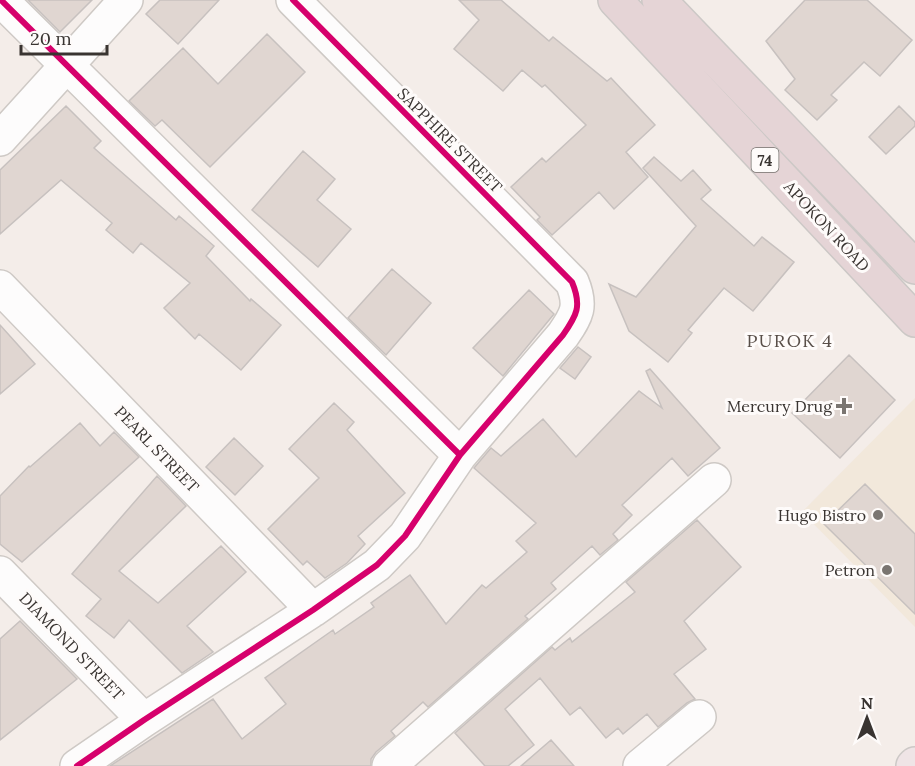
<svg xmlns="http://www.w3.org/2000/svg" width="915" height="766" font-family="Lora,serif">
	<rect width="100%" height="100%" fill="#f4ede9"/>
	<path fill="#f2e8db" d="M915 398V627L802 512Z"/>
	<path fill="#e0d6d1" stroke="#c7c1bf" stroke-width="1.5" d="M28 0H92L60 32Z
		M160 0H219L178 44 146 14Z
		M459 0H501L549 41 553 37 607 81 611 78 655 125 626 152 648 177 614 209 599 192 552 235 537 220 540 217 511 187 542 158 546 162 586 125 545 85 542 87 522 70 503 91 454 49 479 20Z
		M805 0H867L912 40 880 76 864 62 831 95 837 100 817 120 785 90 795 79 766 41Z
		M267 34 305 72 210 167 162 120 155 126 129 101 183 48 218 84Z
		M66 106 101 141 94 148 176 220 179 216 214 246 206 256 250 301 251 299 281 325 241 370 199 334 195 339 164 308 190 283 141 243 133 253 106 230 112 223 61 180 0 234V170Z
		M899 106 915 122V126L886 154 869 137Z
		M303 151 335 179 317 200 351 229 318 267 252 210Z
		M654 157 681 181 693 170 711 190 701 199 754 246 762 237 794 262 753 311 724 288 688 330 692 333 668 362 629 331 609 284 636 297 696 226 643 168Z
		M392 269 431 303 386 355 348 318Z
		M529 290 554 314 503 376 473 348Z
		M0 325 35 364 0 394Z
		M578 347 591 357 575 379 560 368Z
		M849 355 895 400 840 458 792 413Z
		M650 369 720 448 688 476 672 458 622 505 632 515 613 534 618 540 600 555 592 546 551 583 556 589 525 616 528 619 428 707 423 702 391 731 395 736 376 752 371 759V766H110L213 699 242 739 286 704 265 678 333 630 335 634 374 607 371 603 410 575 446 624 482 585 486 588 527 552 516 541 536 523 474 468 491 448 501 456 543 419 576 457 639 391 662 408 646 371Z
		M334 403 354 422 347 430 405 493 358 536 365 544 347 563 325 578 307 561 303 565 268 529 319 478 289 449Z
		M80 423 100 446 114 432 139 457 22 562 0 544V496L29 466 30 467Z
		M234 438 263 466 235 495 206 467Z
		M157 476 186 506 119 571 158 603 221 546 246 572 187 626 213 652 182 673 129 620 114 638 86 616 101 599 72 574Z
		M865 484 915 534V614L824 524Z
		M697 520 741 567 684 621 706 649 674 674 695 699 687 703 658 727 647 714 623 734 618 728 606 738 580 707 570 715 540 678 505 709 534 745 508 766H485L455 733 552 647 555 650 570 638 572 642 635 592 626 582Z
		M20 621 77 679 0 740V639Z
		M551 740 574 766H521Z"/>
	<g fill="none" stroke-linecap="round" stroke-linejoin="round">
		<defs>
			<path id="minor" d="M1 0 460 455
				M0 139 126 0
				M0 287 313 610
				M0 573 144 720
				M77 766 144 720 313 610 377 565 405 536 460 455 563 335C577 315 582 306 572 282L293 0
				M389 766 714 480
				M640 766 699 717"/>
			<path id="major" d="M913 766 915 764"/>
			<path id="highway" d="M615 0 915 320
				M659 0 915 267"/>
		</defs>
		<use href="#minor" stroke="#cec9c5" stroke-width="36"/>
		<use href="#major" stroke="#ccc8c6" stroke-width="36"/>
		<use href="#highway" stroke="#ccc8c6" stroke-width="36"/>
		<use href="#minor" stroke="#fdfcfc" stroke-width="33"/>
		<use href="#major" stroke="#efe4e6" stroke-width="33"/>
		<use href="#highway" stroke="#e5d4d6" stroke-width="33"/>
		<defs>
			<path id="cycleway" d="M1 0 460 455
				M77 766 144 720 313 610 377 565 405 536 460 455 563 335C577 315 582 306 572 282L293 0"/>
		</defs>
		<use href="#cycleway" stroke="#fefbfa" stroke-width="10"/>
		<use href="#cycleway" stroke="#d6006c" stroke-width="6"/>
	</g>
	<g fill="#7a7571" stroke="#fefbfa" stroke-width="2">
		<path d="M841 397h6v6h6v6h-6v6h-6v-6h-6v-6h6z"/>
		<circle cx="878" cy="515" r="6"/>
		<circle cx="887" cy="570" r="6"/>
	</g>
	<g text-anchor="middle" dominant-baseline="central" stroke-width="6" stroke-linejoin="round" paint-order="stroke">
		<rect fill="#fefbfa" stroke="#74706d" stroke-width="1.5" x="751.5" y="148" width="27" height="24" rx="4.5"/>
		<g font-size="15" font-weight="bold" fill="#393431">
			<text x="765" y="160">74</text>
		</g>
		<g font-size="16" fill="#393431" stroke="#fefbfa">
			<text transform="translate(450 140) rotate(45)">SAPPHIRE STREET</text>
			<text transform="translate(827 226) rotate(47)">APOKON ROAD</text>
			<text transform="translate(157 449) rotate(46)">PEARL STREET</text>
			<text transform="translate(72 646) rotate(46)">DIAMOND STREET</text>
		</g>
		<g font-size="16" fill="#393431" stroke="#fefbfa" text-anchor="end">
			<text x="832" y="406">Mercury Drug</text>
			<text x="866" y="515">Hugo Bistro</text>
			<text x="875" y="570">Petron</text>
		</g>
		<g font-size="18" letter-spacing="1.5" fill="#594f49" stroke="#fefbfa">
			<text x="790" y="340">PUROK 4</text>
		</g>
	</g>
	<g transform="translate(867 718)" stroke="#fefbfa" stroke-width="4.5" paint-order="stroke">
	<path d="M0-4.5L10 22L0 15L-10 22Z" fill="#393431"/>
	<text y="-9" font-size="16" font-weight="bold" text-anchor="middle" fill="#393431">N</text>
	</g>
	<path d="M21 45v9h86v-9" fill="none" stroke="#393431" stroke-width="3"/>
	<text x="30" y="45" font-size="18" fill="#393431" stroke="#fefbfa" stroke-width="4.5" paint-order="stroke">20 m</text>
</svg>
